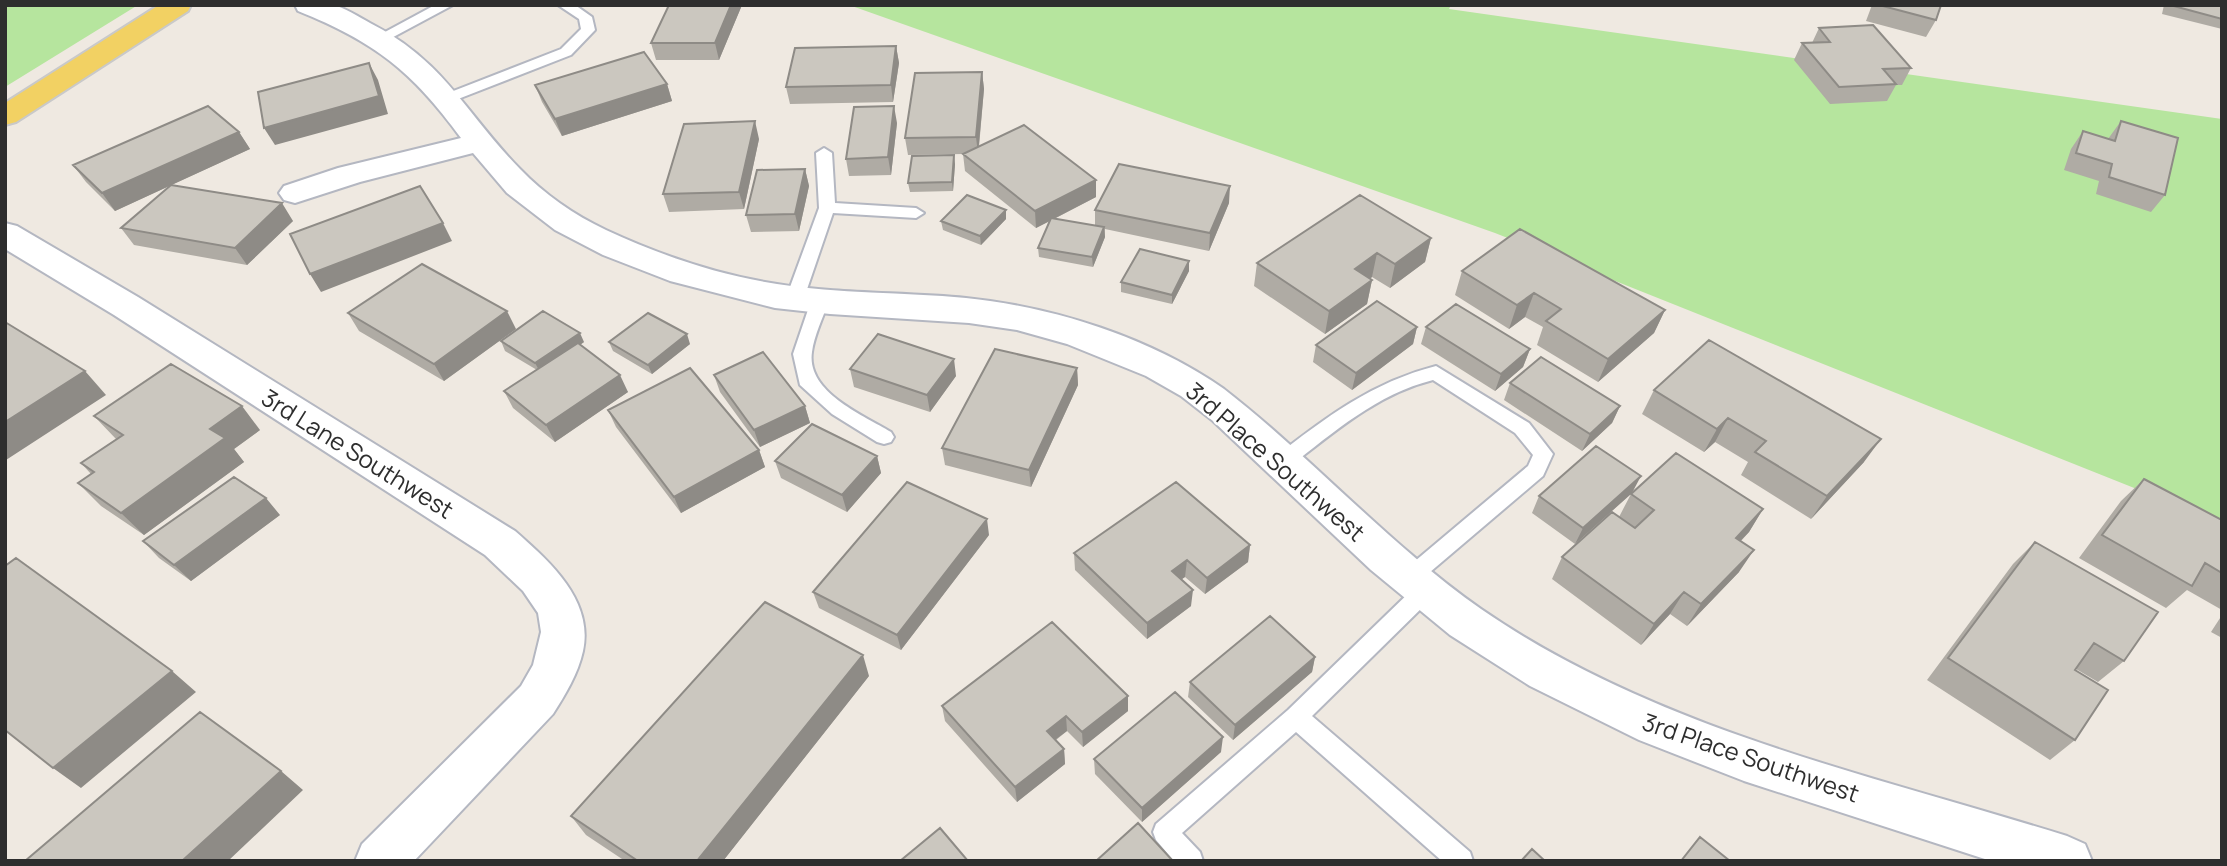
<svg xmlns="http://www.w3.org/2000/svg" width="2227" height="866" font-family="Manrope,sans-serif">
	<rect width="100%" height="100%" fill="#efe9e1"/>
	<path fill="#b6e59e" d="M5 5H138L5 87Z
		M849 5H1451L1449 9 2222 119V523L1495 233Z"/>
	<g fill="none" stroke-linecap="round" stroke-linejoin="round">
		<defs>
			<path id="lane" d="M435 5H453L384 42 379 43 372 39Z
				M558 5H575L592 17 595 30 571 55 453 101H443L441 98 443 95 561 49 581 29 579 19Z
				M824 148 832 153 835 203 916 208 924 213 916 218 833 213 804 298 795 304 786 298 819 208 816 153Z
				M820 295 829 301C823 317 814 336 812 352 806 392 863 415 891 432L894 437 891 442 884 444 877 442 832 414 800 385 793 354 811 301Z
				M1436 366 1529 423 1553 454 1543 476 1416 584 1409 587 1402 584 1398 578 1402 572 1528 466 1533 455 1515 433 1433 380C1377 394 1334 432 1289 467L1282 470 1275 467 1272 462 1275 457C1326 417 1373 382 1436 366Z
				M1424 583 1432 586 1435 592 1432 598 1312 716 1470 852 1473 861H1442L1296 732 1182 833 1200 852 1203 861H1174L1156 840 1153 832 1156 824 1288 710 1416 586Z"/>
			<path id="street" d="M295 5C306 5 320 3 332 5 344 7 359 17 370 23 445 61 465 113 520 169 544 194 574 215 606 230 660 255 718 275 777 284 839 294 903 292 966 298 1055 307 1151 338 1224 389 1313 458 1388 544 1481 609 1655 729 1868 774 2067 836L2085 844 2092 861H1991L1744 781 1639 740 1530 686 1450 635 1371 570 1213 421 1181 396 1146 376 1067 344 1017 330 969 323 830 314 775 308 670 281 603 255 555 230 507 193 473 153 360 182 295 203 284 200 279 193 284 186 338 168 461 138C412 71 375 42 298 11Z
				M5 223 17 226 138 297 515 531C549 561 594 600 583 651 578 674 565 695 553 714L414 861H355L362 844 521 686 533 665 541 632 538 613 523 591 485 555 114 315 5 249Z"/>
			<path id="primary" d="M159 5H191L188 11 16 122 5 125V103Z"/>
		</defs>
		<use href="#lane" stroke="#b4b7c1" stroke-width="4"/>
		<use href="#street" stroke="#b4b7c1" stroke-width="4"/>
		<use href="#primary" stroke="#c9c9c9" stroke-width="4"/>
		<use href="#lane" fill="#fff" fill-rule="evenodd"/>
		<use href="#street" fill="#fff" fill-rule="evenodd"/>
		<use href="#primary" fill="#f2d163" fill-rule="evenodd"/>
	</g>
	<path fill="#afaba4" d="M742 5 719 60H656L651 43Z
		M1872 5H1941L1936 20 1926 37 1866 21Z
		M2164 5H2222V29L2162 14Z
		M1819 28 1911 68 1902 85H1896L1887 101 1830 104 1794 60 1802 43H1812Z
		M896 46 899 63 893 102 790 104 786 87Z
		M982 72 984 89 979 147 1096 197 1054 219 1095 226V210L1229 203 1209 251 1105 229V237L1093 267 1039 257 1038 248 1050 221 1036 228 965 171 963 154 908 155 905 138Z
		M667 84 672 101 562 136 542 102 535 85Z
		M2121 121 2165 195 2151 212 2096 194 2099 181 2064 170 2071 149 2083 131 2108 139Z
		M897 123 891 175 849 176 846 159Z
		M239 132 250 149 171 185 293 221 247 265 134 245 121 228 171 185 115 211 86 182 73 165Z
		M759 139 744 209 669 212 663 194Z
		M955 164 953 191 910 192 908 183Z
		M805 169 809 186 799 231 751 232 746 215Z
		M1006 210V219L981 245 943 230 941 221Z
		M1431 238 1425 262 1390 288 1372 277 1370 279 1372 280 1367 304 1325 334 1254 286 1257 263Z
		M1189 261V271L1172 304 1121 292V282Z
		M1462 271 1665 310 1654 333 1598 382 1537 345 1543 327 1525 317 1509 329 1455 295Z
		M348 313 516 329 444 381 359 331Z
		M1417 327 1413 344 1352 390 1313 362 1316 345Z
		M1426 327 1530 349 1523 367 1495 391 1421 344Z
		M501 341 584 342 580 345 628 392 555 442 513 408 504 391 537 370 505 351Z
		M609 342 690 344 652 374 613 351Z
		M1077 368 1078 385 1031 487 945 465 942 448Z
		M850 369 956 376 930 412 854 387Z
		M714 375 805 406 810 423 760 447 720 392Z
		M1510 383 1620 406 1612 423 1582 451 1504 400Z
		M1654 390 1864 462 1811 519 1741 475 1748 462 1715 442 1704 452 1642 414Z
		M608 410 759 450 765 467 681 513 616 427Z
		M94 416 260 430 234 449 244 462 144 535 101 506 78 483 91 474 81 463 116 439Z
		M877 456 881 473 847 512 781 478 775 461Z
		M2144 479 2222 520V610L2187 590 2166 608 2079 558 2121 501Z
		M1632 492 1763 509 1749 532 1741 541 1739 572 1687 626 1670 614 1641 645 1552 579 1562 557 1619 517 1631 494 1575 544 1532 513 1539 496Z
		M280 515 191 581 159 558 143 541Z
		M989 535 901 650 819 608 813 592Z
		M2035 542 2124 661 2098 682 2076 669 2075 670V740L2050 760 1927 680 2013 564Z
		M1250 545 1248 562 1205 594 1185 577 1181 579 1191 606 1147 639 1075 570 1074 553Z
		M2222 615V638L2211 632Z
		M1315 657 1312 672 1233 740 1188 697 1190 682Z
		M869 676 723 861H625L586 835 571 816Z
		M1128 696V711L1083 747 1067 731 1056 740 1064 749 1065 764 1017 802 945 721 942 706Z
		M1221 752 1142 822 1095 774 1094 759Z"/>
	<path fill="#8e8b86" d="M731 5H742L719 60 715 43Z
		M896 46 899 63 893 102 891 85Z
		M369 63 378 80 388 114 275 145 264 128Z
		M982 72 984 89 978 154 976 137Z
		M667 84 672 101 562 136 555 119Z
		M894 106 897 123 891 175 888 157Z
		M755 121 759 139 744 209 739 192Z
		M239 132 250 149 115 211 102 193Z
		M954 155 955 164 953 191 952 182Z
		M805 169 809 186 799 231 795 214Z
		M1096 180V197L1036 228 1035 211Z
		M1230 186 1229 203 1209 251 1210 233Z
		M282 203 293 221 247 265 235 248Z
		M1006 210V219L981 245 980 236Z
		M443 223 452 241 321 292 310 274Z
		M1104 227 1105 237 1093 267 1092 257Z
		M1431 238 1425 262 1390 288 1395 264Z
		M1377 253 1372 277 1350 293 1355 269Z
		M1189 261V271L1172 304V295Z
		M1372 280 1367 304 1325 334 1329 311Z
		M1534 293 1525 317 1509 329 1517 305Z
		M1665 310 1654 333 1598 382 1608 359Z
		M507 311 516 329 444 381 434 364Z
		M1417 327 1413 344 1352 390 1356 373Z
		M580 333 584 342 540 372 535 363Z
		M687 334 690 344 652 374 648 365Z
		M1530 349 1523 367 1495 391 1501 374Z
		M954 359 956 376 930 412 927 395Z
		M1077 368 1078 385 1031 487 1029 470Z
		M85 371 106 395 6 460H5V422Z
		M620 375 628 392 555 442 546 425Z
		M242 406 260 430 234 449 244 462 144 535 121 513 210 429Z
		M805 406 810 423 760 447 754 430Z
		M1620 406 1612 423 1582 451 1590 434Z
		M1728 418 1715 442 1704 452 1717 429Z
		M1881 439 1864 462 1811 519 1827 496Z
		M759 450 765 467 681 513 674 497Z
		M877 456 881 473 847 512 842 495Z
		M1641 476 1632 493 1575 544 1583 528Z
		M266 498 280 515 191 581 174 565Z
		M1763 509 1749 532 1722 560 1736 538Z
		M987 519 989 535 901 650 897 635Z
		M1250 545 1248 562 1205 594 1207 578Z
		M1754 550 1739 572 1687 626 1701 604Z
		M1187 560 1185 577 1171 587 1172 571Z
		M1193 590 1191 606 1147 639V623Z
		M1684 592 1670 614 1641 645 1654 624Z
		M863 655 869 676 723 861H697Z
		M1315 657 1312 672 1233 740 1235 725Z
		M172 671 196 692 81 788 53 768Z
		M1128 696V711L1083 747 1082 732Z
		M1066 716 1067 731 1048 745 1047 731Z
		M1223 737 1221 752 1142 822V808Z
		M1064 749 1065 764 1017 802 1015 787Z
		M281 771 303 790 228 861H182Z"/>
	<path fill="#cbc7bf" stroke="#8e8b86" stroke-width="2" d="M669 5H731L715 43H651Z
		M1879 5H1941L1936 20Z
		M2170 5H2222V19Z
		M1873 25 1911 68 1883 69 1896 84 1839 87 1802 43 1830 42 1819 28Z
		M896 46 891 85 786 87 795 48Z
		M644 52 667 84 555 119 535 85Z
		M369 63 379 96 264 128 258 92Z
		M982 72 976 137 905 138 915 73Z
		M208 106 239 132 102 193 73 165Z
		M894 106 888 157 846 159 854 107Z
		M755 121 739 192 663 194 684 124Z
		M2121 121 2178 138 2165 195 2109 177 2112 164 2076 153 2083 131 2115 141Z
		M1024 125 1096 180 1035 211 963 154Z
		M954 155 952 182 908 183 912 156Z
		M1119 164 1230 186 1210 233 1095 210Z
		M805 169 795 214 746 215 757 170Z
		M171 185 282 203 235 248 121 228Z
		M420 186 443 223 310 274 290 234Z
		M967 195 1006 210 980 236 941 221Z
		M1360 195 1431 238 1395 264 1377 253 1355 269 1372 280 1329 311 1257 263Z
		M1051 218 1104 227 1092 257 1038 248Z
		M1520 229 1665 310 1608 359 1546 321 1561 309 1534 293 1517 305 1462 271Z
		M1140 249 1189 261 1172 295 1121 282Z
		M422 264 507 311 434 364 348 313Z
		M1377 301 1417 327 1356 373 1316 345Z
		M1456 304 1530 349 1501 374 1426 327Z
		M543 311 580 333 535 363 501 341Z
		M648 313 687 334 648 365 609 342Z
		M5 322 85 371 5 422Z
		M878 334 954 359 927 395 850 369Z
		M1709 340 1881 439 1827 496 1755 452 1766 441 1728 418 1717 429 1654 390Z
		M578 343 620 375 546 425 504 391Z
		M995 349 1077 368 1029 470 942 448Z
		M763 352 805 406 754 430 714 375Z
		M1541 357 1620 406 1590 434 1510 383Z
		M171 364 242 406 210 429 225 438 121 513 78 483 94 472 81 463 123 435 94 416Z
		M690 368 759 450 674 497 608 410Z
		M812 424 877 456 842 495 775 461Z
		M1596 446 1641 476 1583 528 1539 496Z
		M1676 453 1763 509 1736 538 1754 550 1701 604 1684 592 1654 624 1562 557 1612 512 1635 528 1654 510 1631 494Z
		M234 477 266 498 174 565 143 541Z
		M2144 479 2222 520V573L2205 563 2192 586 2102 535Z
		M907 482 987 519 897 635 813 592Z
		M1176 482 1250 545 1207 578 1187 560 1172 571 1193 590 1147 623 1074 553Z
		M2035 542 2158 612 2124 661 2094 643 2075 670 2108 690 2075 740 1948 658Z
		M16 558 172 671 53 768 5 730V566Z
		M765 602 863 655 697 861H638L571 816Z
		M1270 616 1315 657 1235 725 1190 682Z
		M1052 622 1128 696 1082 732 1066 716 1047 731 1064 749 1015 787 942 706Z
		M1175 692 1223 737 1142 808 1094 759Z
		M200 712 281 771 182 861H25Z
		M1138 823 1173 861H1096Z
		M940 828 968 861H900Z
		M1700 837 1730 861H1681Z
		M1532 849 1545 861H1521Z"/>
	<g text-anchor="middle" dominant-baseline="central" stroke-width="5" stroke-linejoin="round" paint-order="stroke">
		<g font-size="24" fill="#2e2e2e" stroke="#fff">
			<text transform="translate(358 453) rotate(32)">3rd Lane Southwest</text>
			<text transform="translate(1276 461) rotate(41)">3rd Place Southwest</text>
			<text transform="translate(1751 757) rotate(19)">3rd Place Southwest</text>
		</g>
	</g>
	<rect width="2227" height="866" fill="none" stroke="#2e2e2e" stroke-width="14"/>
</svg>
